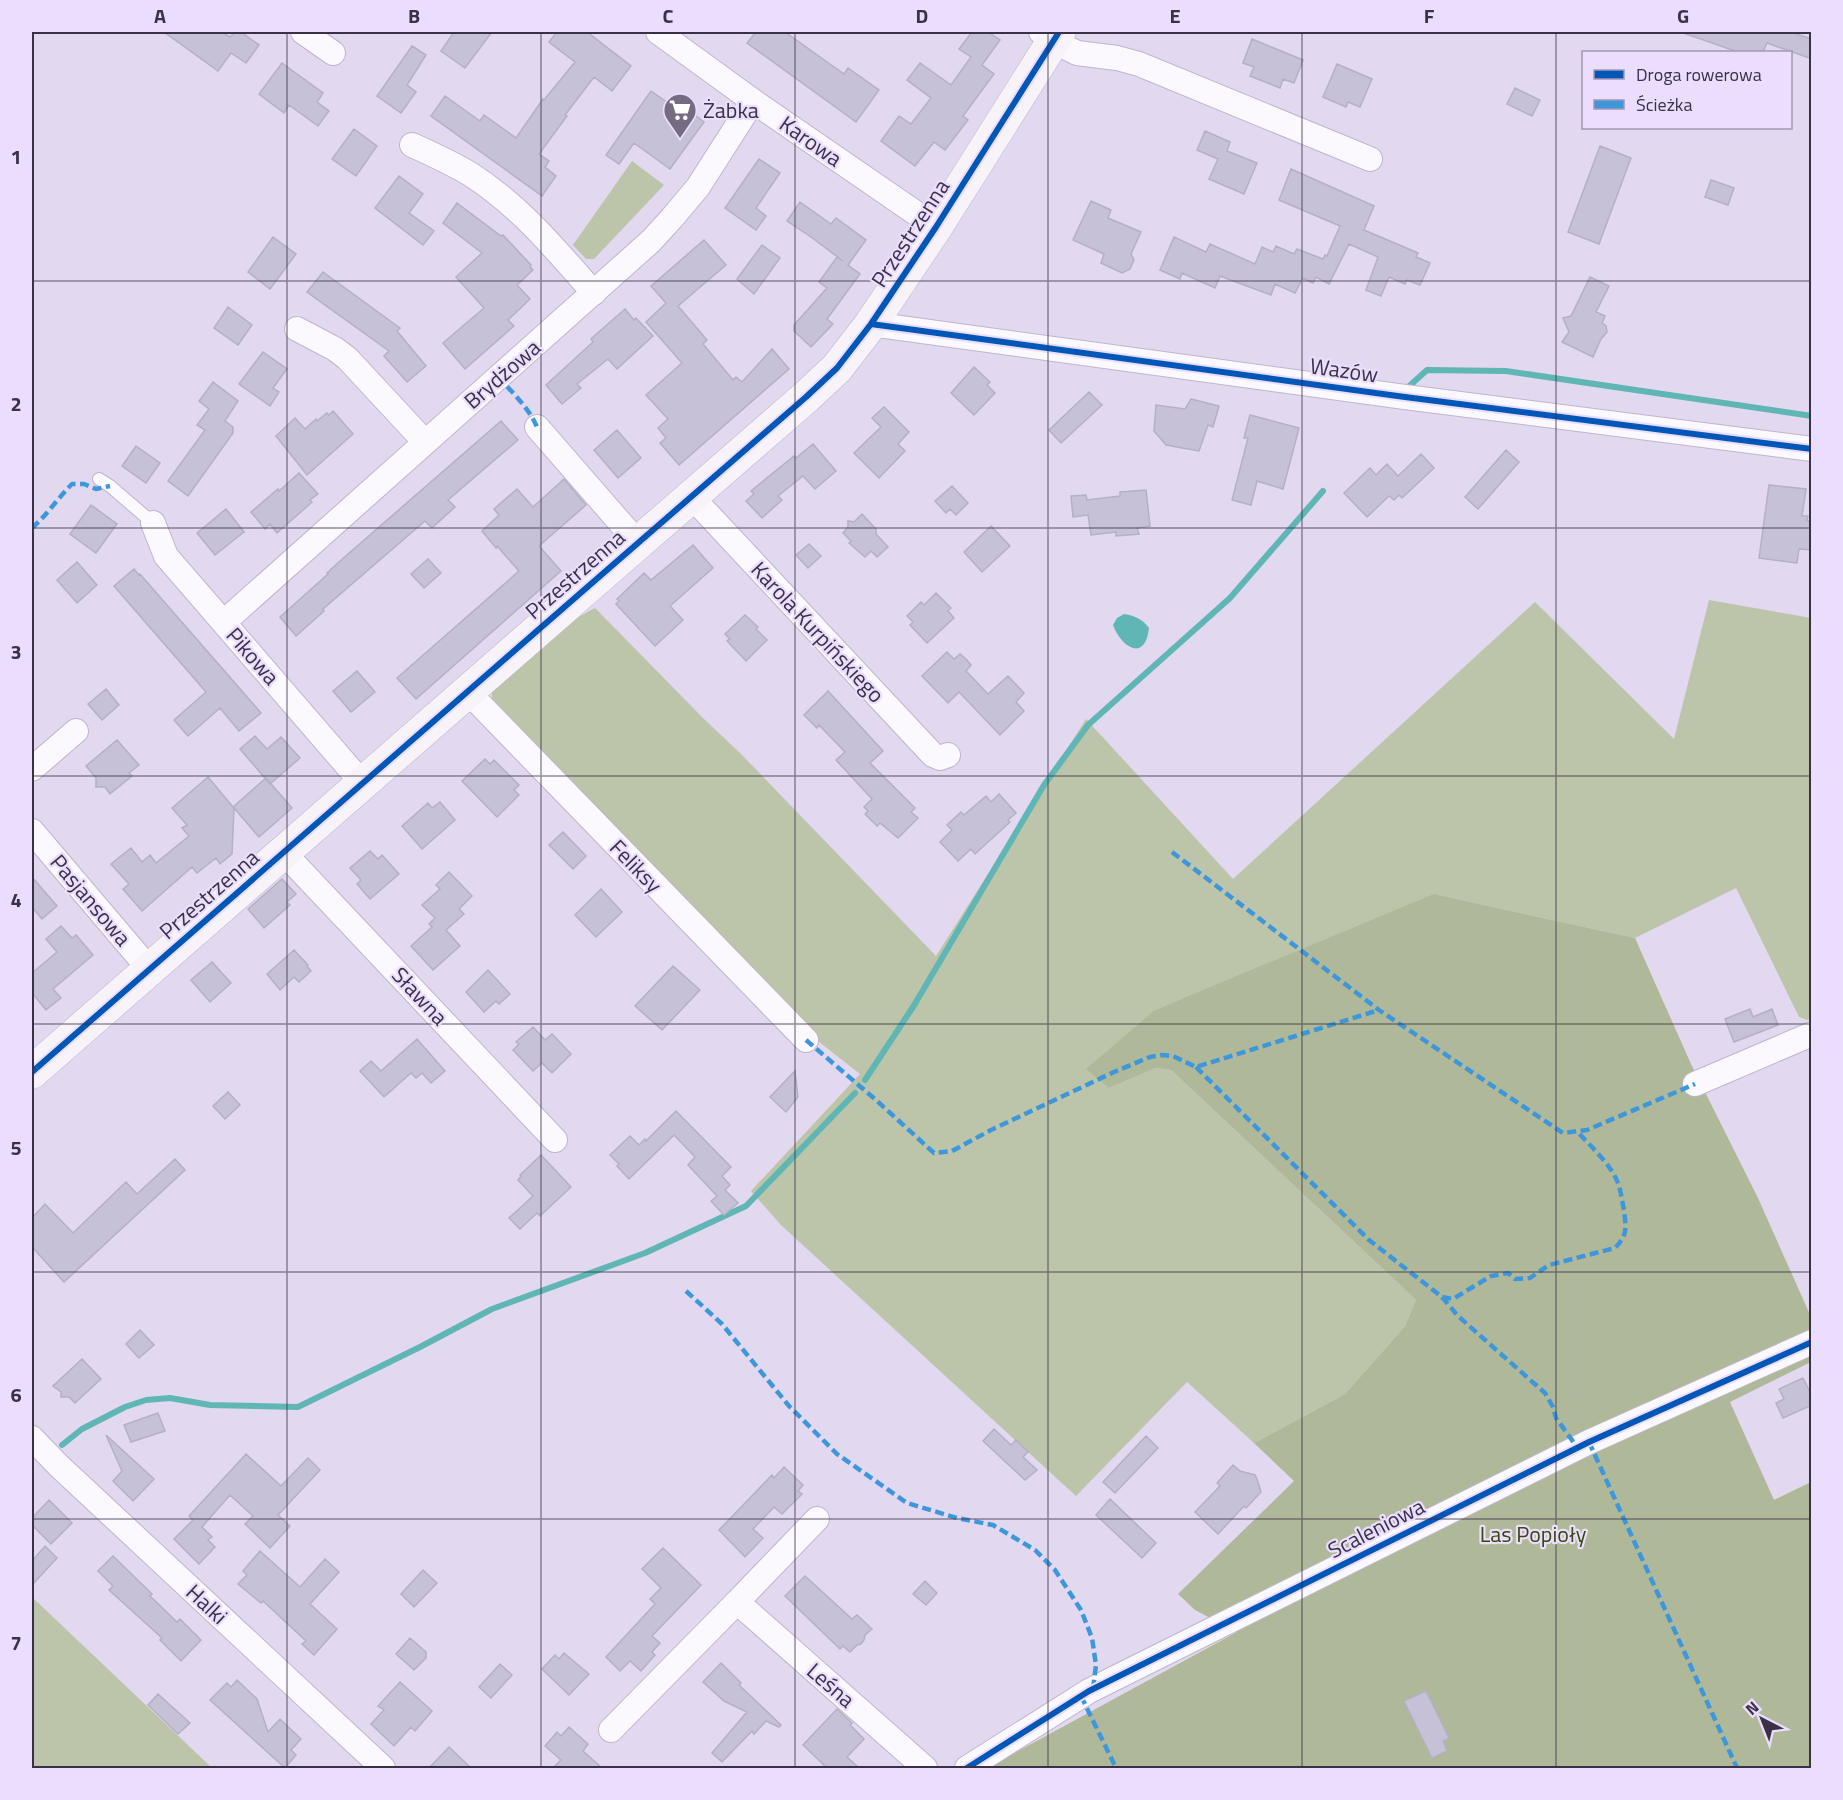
<svg xmlns="http://www.w3.org/2000/svg" width="1843" height="1800" font-family="'Titillium Web',sans-serif">
	<rect width="100%" height="100%" fill="#e2d8f0"/>
	<path fill="#bcc4a9" d="M632 161 664 185 594 259H586L573 245Z
		M1709 600 1811 618V1018L1807 1020 1799 1017 1736 888 1635 938 1438 895 1155 1010 1109 1088 1156 1068 1171 1070 1416 1300 1405 1326 1345 1394 1254 1443 1187 1382 1076 1496 781 1225 751 1191 860 1074 818 1041 492 700V684L575 619 595 608 704 719 741 754 936 956 1086 719 1233 879 1535 602 1674 739Z
		M32 1597 212 1768H32Z"/>
	<path fill="#afb999" d="M1434 894 1635 938 1691 1064 1758 1198 1811 1317V1362L1730 1402 1774 1500 1811 1482V1768H987L1237 1632 1195 1610 1178 1594 1294 1481 1254 1443 1345 1394 1405 1326 1416 1300 1171 1070 1156 1068 1109 1088 1086 1069 1155 1010Z"/>
	<path fill="#60b6b4" d="M1124 614C1136 616 1142 619 1149 628 1145 663 1121 647 1113 625L1117 618Z"/>
	<g fill="none" stroke-linecap="round" stroke-linejoin="round">
		<path stroke="#60b6b4" stroke-width="6" d="M1406 389 1427 370 1506 371 1812 416
			M865 1080 913 1007 1044 785 1088 725 1230 598 1323 491
			M62 1445 82 1429 125 1407 146 1400 170 1398 210 1405 298 1407 420 1347 492 1309 645 1253 746 1206 855 1093"/>
	</g>
	<path fill="#c6c1d6" stroke="#b4b0c5" stroke-width="1.5" d="M164 32H222L230 37 235 32H241L259 45 246 63 231 53 218 71Z
		M454 32H492L465 68 441 51Z
		M557 32H587L631 66 612 91 594 77 565 115 567 116 539 154 549 161 545 167 556 176 542 196 431 116 445 96 480 121 484 115 516 138 543 99 544 100 575 62 549 42Z
		M756 32H785L844 74 848 68 879 90 856 122 747 43Z
		M972 32H988L1000 40 982 65 994 74 963 116 968 120 945 150 934 142 915 166 881 141 899 116 911 124 931 98 907 80 920 63 951 85 971 57 959 49Z
		M1686 32H1790L1812 39V59L1767 43 1763 52H1738L1686 34Z
		M1252 39 1303 60 1294 83 1283 79 1280 88 1250 76 1254 67 1243 63Z
		M412 46 426 55 407 85 416 92 401 113 377 96Z
		M282 63 323 93 317 102 329 111 318 126 289 105 284 113 259 94Z
		M1337 64 1372 79 1360 107 1348 102 1346 107 1323 97Z
		M1515 88 1540 100 1532 116 1507 104Z
		M651 91 684 114 687 109 704 122 670 169 634 143 619 164 606 155Z
		M354 129 377 146 356 176 332 159Z
		M1205 131 1230 142 1227 151 1257 163 1244 194 1209 179 1218 159 1197 150Z
		M1600 146 1631 158 1599 244 1568 232Z
		M759 159 780 173 756 208 766 216 756 230 725 208Z
		M1291 169 1374 206 1364 230 1418 253 1416 257 1430 263 1420 285 1407 280 1405 284 1389 277 1381 296 1366 290 1378 257 1349 244 1329 284 1316 277 1313 283 1303 278 1295 293 1275 284 1271 295 1220 276 1215 288 1182 273 1180 279 1160 270 1174 237 1206 252 1210 244 1255 264 1262 247 1273 252 1276 246 1294 254 1297 249 1323 259 1325 255 1327 256 1340 226 1279 200Z
		M399 176 423 194 409 213 434 231 423 245 375 208Z
		M1711 180 1734 188 1728 205 1705 197Z
		M1091 201 1111 210 1108 218 1141 232 1131 254 1134 260 1130 269 1122 273 1101 263 1104 254 1073 240Z
		M800 202 831 224 836 218 866 240 848 265 860 274 827 319 833 324 811 347 794 331V325L827 288 819 282 837 257 843 261 811 237 787 221Z
		M457 203 501 236 503 235 531 265 530 267 533 270 517 285 530 299 508 320 514 326 465 369 443 343 484 308 456 277 482 253 443 223Z
		M273 237 296 254 270 289 248 272Z
		M704 240 726 265 678 306 707 340 703 344 733 380 736 377 742 382 772 349 789 369 679 465 660 443 666 438 658 428 668 419 646 395 682 363 646 322 666 303 651 286Z
		M762 245 780 258 754 294 737 279Z
		M323 272 400 328 397 331 426 366 407 382 384 356 389 351 307 292Z
		M1590 277 1609 286 1596 312 1605 316 1602 323 1606 326 1607 332 1601 339 1593 357 1562 342 1569 332 1563 318 1571 316Z
		M228 307 252 325 238 345 214 328Z
		M625 309 634 320 636 318 653 336 617 369 608 359 577 384 581 388 562 404 546 385 593 342 591 339Z
		M263 352 287 369 273 388 279 392 270 406 239 384Z
		M974 367 990 382 987 385 995 393 974 415 951 393Z
		M213 382 238 401 225 421 233 427V433L188 496 168 481 205 430 197 425 209 409 199 401Z
		M1089 392 1102 405 1061 443 1049 430Z
		M1191 399 1219 406 1213 427 1208 425 1199 451 1166 445 1154 431 1156 405 1185 409Z
		M884 407 909 432 898 444 905 451 879 478 854 453 881 427 872 418Z
		M333 411 353 434 307 475 276 436 295 418 305 429 316 419 317 421 327 413 329 415Z
		M1250 415 1299 428 1283 489 1257 481 1251 505 1232 500 1248 438H1244Z
		M501 421 518 440 448 500 455 507 432 528 425 521 323 609 324 611 296 636 280 617 328 574 327 573 340 561Z
		M617 430 641 458 618 478 594 450Z
		M813 444 836 471 815 489 803 476 778 496 782 500 762 518 746 501 754 494 751 491 794 456 796 458Z
		M136 446 160 463 146 483 122 466Z
		M1506 450 1519 462 1478 509 1465 497Z
		M1421 454 1434 468 1402 498 1399 495 1394 500 1389 496 1367 517 1344 493 1370 468 1376 475 1387 464 1398 476Z
		M299 473 318 494 310 500 312 502 277 533 270 524 265 529 251 512 278 489 279 491Z
		M564 479 586 505 539 546 561 571 416 699 397 678 519 571 497 546 496 548 482 531 499 515 494 509 517 489 533 507Z
		M1769 485 1806 489 1802 516H1808L1807 521H1812V550L1799 549 1797 563 1759 558Z
		M952 486 968 503 956 515 950 509 946 513 935 501Z
		M1146 490 1150 526 1137 528 1139 534 1116 536V532L1091 535 1088 515 1073 517 1071 496 1086 495 1087 500 1120 496V492Z
		M91 505 117 524 96 553 70 534Z
		M226 509 244 532 215 555 197 533Z
		M862 514 876 529V534L888 547 877 557 871 551 865 557 849 543 851 541 843 533 848 527V521L854 522Z
		M991 526 1010 546 982 572 964 552Z
		M809 544 821 556 808 568 796 555Z
		M693 545 713 568 670 606 683 620 655 646 616 604 619 601 617 599 644 573 651 580Z
		M428 559 441 573 424 588 411 574Z
		M77 562 97 585 77 603 57 580Z
		M134 569 139 575 140 574 261 713 239 731 220 708 188 736 174 720 206 692 114 586Z
		M936 593 951 608 948 611 954 618 927 643 910 625 913 622 907 616 921 602 924 605Z
		M745 615 758 627 756 629 767 640 746 661 727 641 730 639 725 634Z
		M947 652 954 659 960 654 966 659 971 665 966 671 988 694 1008 676 1024 693 1016 702 1024 711 1000 735 959 692 948 703 922 676Z
		M357 671 375 692 351 712 333 691Z
		M106 689 119 705 102 720 88 704Z
		M828 691 883 751 870 763 915 808 911 812 918 818 898 838 880 823 877 826 865 814 868 811 864 807 872 799 836 760 845 752 819 725 817 728 804 715Z
		M255 736 267 749 281 737 300 758 270 784 240 749Z
		M117 740 139 765 129 773 132 776 110 794 105 787H96V778L86 766Z
		M485 759 490 764 494 760 519 785 514 790 519 795 497 817 462 781Z
		M208 777 233 807 266 778 292 808 259 837 234 808 232 854 220 864 216 858 197 873 192 867 142 911 123 889 129 884 111 864 131 848 142 862 150 855 156 863 189 836 182 828 187 825 172 808Z
		M999 794 1016 813 1008 820 1010 822 975 854 971 849 958 861 940 842 952 830 947 825 961 812 964 815 986 796 991 802Z
		M440 802 455 820 422 849 402 826 428 803 432 808Z
		M563 832 586 856 573 869 549 845Z
		M370 851 378 859 382 855 399 874 370 899 357 884 361 880 350 868Z
		M449 872 472 896 459 909 464 914 446 930 460 946 433 970 411 946 432 927 429 924 435 918 422 905 440 889 436 885Z
		M32 877 57 906 42 919 32 907Z
		M282 879 296 894 287 902 290 905 264 928 248 909Z
		M601 889 622 912 596 937 575 915Z
		M61 926 72 938 76 935 93 955 53 989 61 998 46 1010 32 993V973L57 952 46 939Z
		M294 950 308 965 307 966 311 971 299 982 294 977 280 990 267 974Z
		M212 962 231 983 210 1002 191 980Z
		M673 966 700 990 662 1030 635 1006Z
		M488 970 510 994 499 1004 496 1001 484 1012 466 992Z
		M1750 1009 1753 1017 1772 1009 1778 1025 1734 1042 1725 1019Z
		M533 1027 545 1040 552 1034 571 1054 552 1073 542 1063 533 1071 513 1050 519 1044 516 1042Z
		M417 1039 445 1071 431 1083 422 1073 416 1078 411 1073 384 1097 360 1071 371 1061 381 1071Z
		M795 1071 798 1097 786 1112 770 1097Z
		M228 1092 240 1105 225 1119 213 1106Z
		M676 1111 731 1167 722 1176 730 1185 725 1190 738 1203 724 1215 711 1201 717 1196 688 1165 695 1157 674 1135 629 1179 617 1166 619 1164 610 1155 630 1136 639 1145 645 1139 646 1141Z
		M541 1155 571 1187 540 1216 537 1213 520 1229 509 1218 533 1196 518 1180 521 1176 520 1175Z
		M175 1159 185 1170 64 1282 32 1247V1218L45 1204 73 1233 126 1182 137 1194Z
		M140 1330 154 1345 139 1358 126 1344Z
		M82 1359 101 1379 75 1403 69 1397H61V1392L53 1386Z
		M1803 1378 1812 1396V1405L1783 1418 1776 1403 1784 1399 1779 1389Z
		M158 1413 165 1431 131 1442 124 1425Z
		M994 1429 1011 1445 1016 1440 1028 1452 1023 1457 1037 1470 1025 1480 983 1441Z
		M106 1435 154 1479 133 1501 113 1481 122 1471Z
		M1146 1436 1158 1448 1115 1493 1103 1482Z
		M246 1454 281 1486 308 1458 320 1470 278 1515 290 1526 270 1548 245 1524 253 1516 230 1495 202 1527 212 1537 208 1540 215 1547 199 1564 174 1539 193 1520 189 1516Z
		M1233 1465 1240 1471 1255 1475 1257 1479 1261 1492 1246 1508 1244 1506 1218 1534 1195 1512 1220 1486 1217 1483Z
		M784 1467 803 1485 798 1491 802 1494 782 1514 774 1507 753 1529 763 1538 745 1557 719 1530 772 1475 774 1478Z
		M1110 1499 1156 1543 1142 1558 1096 1515Z
		M49 1500 72 1523 51 1544 32 1525V1518Z
		M45 1546 57 1558 32 1585V1561Z
		M663 1548 701 1585 652 1636 660 1643 652 1652 655 1655 641 1671 630 1661 620 1671 606 1657 655 1604 650 1599 661 1588 642 1569Z
		M260 1551 300 1587 325 1559 339 1572 310 1604 337 1629 314 1655 302 1644 306 1641 263 1601 261 1603 238 1584 247 1575 243 1571Z
		M113 1556 152 1594 150 1596 177 1622 180 1619 201 1640 181 1661 160 1640 162 1638 109 1590 113 1586 98 1571Z
		M423 1570 437 1583 414 1607 401 1594Z
		M805 1576 852 1619 857 1615 872 1629 865 1635 864 1640 861 1644 857 1645 850 1652 843 1646 840 1649 785 1596Z
		M925 1581 937 1593 926 1605 913 1594Z
		M410 1638 426 1652V1658L414 1670 396 1654Z
		M564 1653 589 1674 569 1695 542 1669 555 1655 559 1659Z
		M721 1663 741 1683 739 1685 781 1725 779 1727 766 1721 754 1734 752 1731 722 1762 712 1753 747 1712 724 1701 703 1682Z
		M500 1664 512 1675 491 1698 479 1687Z
		M237 1680 257 1699 268 1732 280 1719 301 1739 291 1750 296 1755 285 1768 210 1700 227 1683 231 1687Z
		M400 1682 432 1711 415 1731 411 1727 394 1746 371 1724 384 1710 378 1706Z
		M1426 1691 1449 1738 1443 1741 1447 1751 1432 1758 1404 1701Z
		M158 1694 190 1723 178 1734 148 1705Z
		M837 1709 852 1723 850 1725 864 1739 847 1757 859 1768H827L803 1745Z
		M569 1727 588 1744 583 1751 602 1768H553L561 1760 545 1746 557 1732 561 1736Z
		M449 1747 471 1768H429Z"/>
	<g fill="none" stroke-linecap="round" stroke-linejoin="round">
		<defs>
			<path id="lane" d="M99 479 110 486 153 523"/>
			<path id="street" d="M303 32 333 53
				M658 32 753 101 936 227
				M1041 32 1053 41 1077 53 1117 58 1139 64 1370 159
				M412 145C432 154 452 163 470 174 519 205 556 250 594 293
				M871 324 1405 397 1812 449
				M297 329 335 349 347 358 425 442
				M537 427 638 543
				M691 496 933 755 940 758 948 755
				M153 523 166 556 363 784
				M224 622 651 241 672 218 698 187 753 101
				M467 691 806 1040
				M32 769 76 731
				M32 831 150 970
				M284 853 555 1140
				M1695 1084 1812 1034
				M32 1438 58 1465 383 1768
				M817 1519 737 1602 925 1768
				M611 1730 737 1602
				M967 1768 1089 1691 1589 1442 1812 1342"/>
			<path id="secondary" d="M32 1072C290 848 547 621 806 397L837 368 871 324 936 227 1059 32"/>
		</defs>
		<use href="#lane" stroke="#bfb6cb" stroke-width="14"/>
		<use href="#street" stroke="#bfb6cb" stroke-width="26"/>
		<use href="#secondary" stroke="#bfb6cb" stroke-width="34"/>
		<use href="#lane" stroke="#fbf9fd" stroke-width="12"/>
		<use href="#street" stroke="#fbf9fd" stroke-width="24"/>
		<use href="#secondary" stroke="#f7f3f8" stroke-width="33"/>
		<path stroke="#3e97db" stroke-width="4.5" stroke-dasharray="9 4.5" stroke-linecap="butt" d="M498 377C512 392 529 408 537 427
			M32 528C46 516 58 498 72 484H84L96 489 110 486
			M1172 852 1379 1010 1563 1133 1587 1130 1695 1084
			M806 1040 876 1100 934 1153 952 1151 991 1130 1114 1072 1150 1057 1162 1055 1173 1056 1196 1067 1379 1010
			M1196 1067 1369 1240 1442 1297 1453 1299 1491 1276 1508 1273 1515 1279 1530 1278 1549 1265 1615 1248C1628 1235 1626 1228 1624 1210 1622 1201 1621 1191 1618 1183 1610 1163 1591 1147 1577 1131
			M686 1291 722 1324 789 1406 837 1454 907 1503 957 1518 993 1525 1035 1550 1055 1570 1081 1610 1092 1638 1096 1665 1093 1689
			M1442 1297 1458 1316 1545 1393 1553 1407 1556 1418 1577 1447
			M1589 1442 1737 1768
			M1081 1696 1116 1768"/>
		<defs>
			<path id="cycleway" d="M871 324 1405 397 1812 449
				M32 1072C290 848 547 621 806 397L837 368 871 324 936 227 1059 32
				M967 1768 1089 1691 1589 1442 1812 1342"/>
		</defs>
		<use href="#cycleway" stroke="#ebddfe" stroke-width="10"/>
		<use href="#cycleway" stroke="#0057b8" stroke-width="6"/>
	</g>
	<path fill="none" stroke="#3a3147" stroke-width="1.5" stroke-opacity="0.55" d="M287 32V1768M541 32V1768M795 32V1768M1048 32V1768M1302 32V1768M1556 32V1768M32 281H1812M32 528H1812M32 776H1812M32 1024H1812M32 1272H1812M32 1519H1812"/>
	<defs>
		<symbol id="supermarket-pin" viewBox="-11 -11 22 30"><path d="M0 17L-7.5 6A9.5 9.5 0 1 1 7.5 6Z" fill="#756b82" stroke="#ebddfe"/><path d="M-6-5.5h2.5l.6 2H6L4.5 2H-2.5L-4.4-4H-6ZM-1.5 3.2a1.3 1.3 0 1 0 .1 0ZM3 3.2a1.3 1.3 0 1 0 .1 0Z" fill="#fff"/></symbol>
	</defs>
	<g fill-rule="evenodd">
		<use href="#supermarket-pin" x="661" y="91" width="38" height="52"/>
	</g>
	<g text-anchor="middle" dominant-baseline="central" stroke-width="4.5" stroke-linejoin="round" paint-order="stroke">
		<g font-size="22" fill="#3a3147" stroke="#ebddfe" text-anchor="start">
			<text x="703" y="110">Żabka</text>
		</g>
		<g font-size="22" fill="#3a3147" stroke="#ebddfe">
			<text transform="translate(811 141) rotate(35)">Karowa</text>
			<text transform="translate(910 233) rotate(-57)">Przestrzenna</text>
			<text transform="translate(1344 370) rotate(8)">Wazów</text>
			<text transform="translate(502 374) rotate(-41)">Brydżowa</text>
			<text transform="translate(575 574) rotate(-41)">Przestrzenna</text>
			<text transform="translate(818 632) rotate(47)">Karola Kurpińskiego</text>
			<text transform="translate(253 656) rotate(49)">Pikowa</text>
			<text transform="translate(636 866) rotate(46)">Feliksy</text>
			<text transform="translate(209 894) rotate(-41)">Przestrzenna</text>
			<text transform="translate(91 900) rotate(50)">Pasjansowa</text>
			<text transform="translate(420 996) rotate(47)">Sławna</text>
			<text transform="translate(1376 1528) rotate(-27)">Scaleniowa</text>
			<text transform="translate(207 1604) rotate(43)">Halki</text>
			<text transform="translate(831 1685) rotate(41)">Leśna</text>
		</g>
		<g font-size="22" fill="#37470d" stroke="#ebddfe">
			<text x="1533" y="1534">Las Popioły</text>
		</g>
	</g>
	<rect width="1843" height="1800" fill="none" stroke="#ebddfe" stroke-width="66"/>
	<rect x="1582" y="51" width="210" height="78" fill="#ebddfe" stroke="#a498b5" stroke-width="1.5"/>
	<rect x="1594" y="70" width="30" height="9" fill="#0057b8" stroke="#a498b5" stroke-width="1.5"/>
	<text x="1636" y="81" font-size="18" fill="#3a3147">Droga rowerowa</text>
	<rect x="1594" y="100" width="30" height="9" fill="#3e97db" stroke="#a498b5" stroke-width="1.5"/>
	<text x="1636" y="111" font-size="18" fill="#3a3147">Ścieżka</text>
	<g transform="translate(1762 1719) rotate(318)" stroke="#ebddfe" stroke-width="4.5" paint-order="stroke">
	<path d="M0-4.5L10 22L0 15L-10 22Z" fill="#3a3147"/>
	<text y="-9" font-size="16" font-weight="bold" text-anchor="middle" fill="#3a3147">N</text>
	</g>
	<rect x="33" y="33" width="1777" height="1734" fill="none" stroke="#3a3147" stroke-width="2"/>
	<g font-size="20" text-anchor="middle" font-weight="bold" fill="#3a3147">
		<text x="160" y="23">A</text>
		<text x="414" y="23">B</text>
		<text x="668" y="23">C</text>
		<text x="922" y="23">D</text>
		<text x="1175" y="23">E</text>
		<text x="1429" y="23">F</text>
		<text x="1683" y="23">G</text>
		<text x="16" y="164">1</text>
		<text x="16" y="411">2</text>
		<text x="16" y="659">3</text>
		<text x="16" y="907">4</text>
		<text x="16" y="1155">5</text>
		<text x="16" y="1402">6</text>
		<text x="16" y="1650">7</text>
	</g>
</svg>
